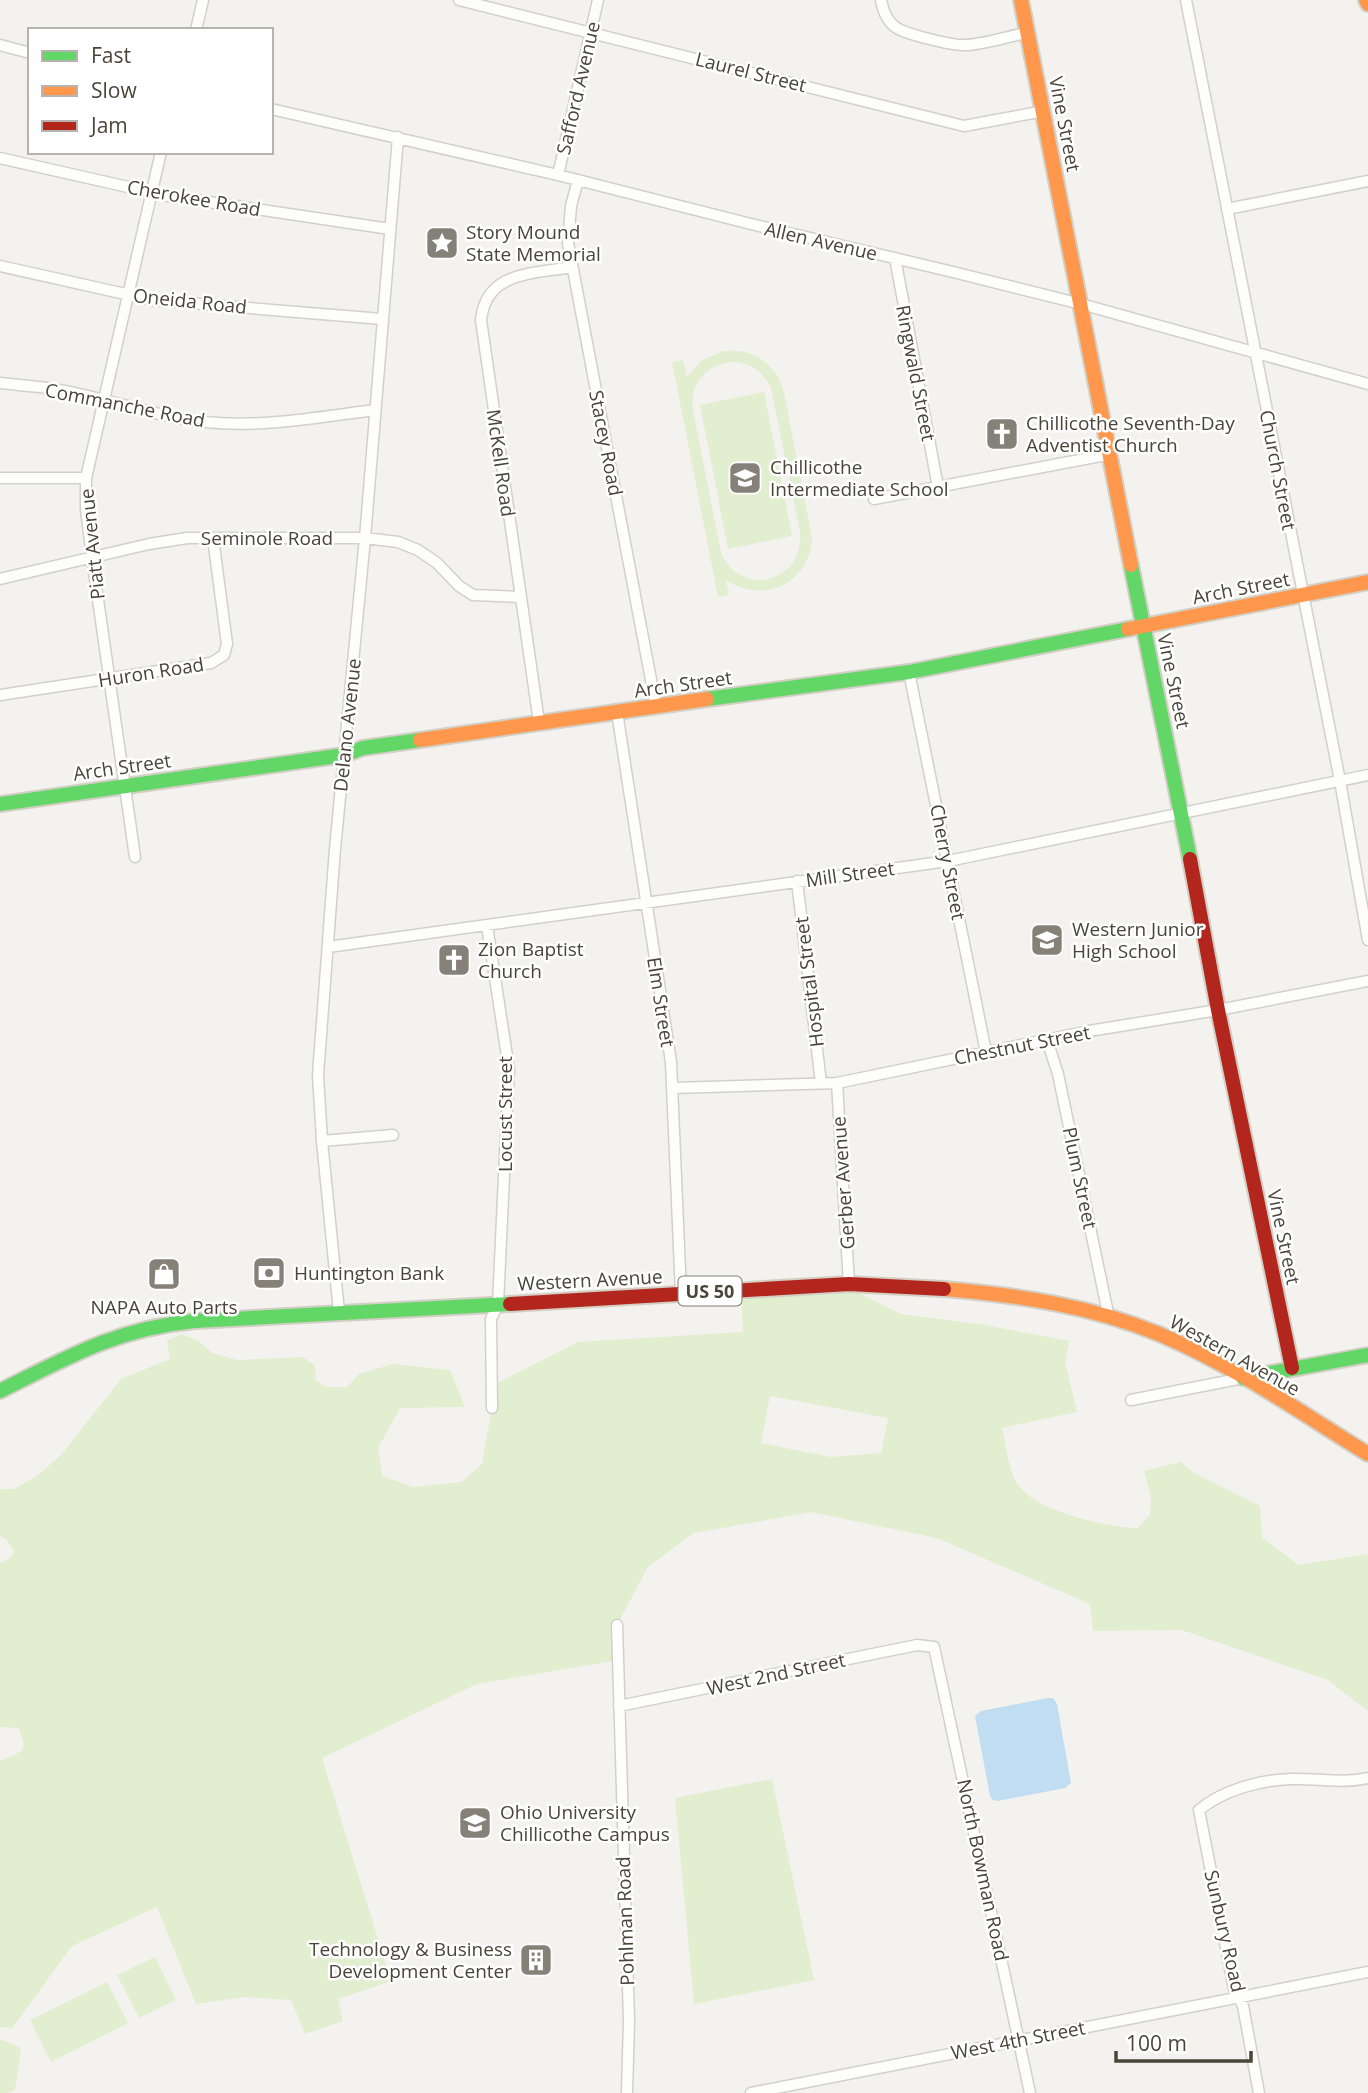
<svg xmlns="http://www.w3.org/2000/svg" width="1368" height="2093" font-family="'Open Sans',sans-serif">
	<rect width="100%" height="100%" fill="#f4f2ee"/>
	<path fill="#e1eecf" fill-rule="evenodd" d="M723 351C752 347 776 363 784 392L812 538C810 583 764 605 726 580L729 595 718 597 672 362 683 360 687 377 701 361ZM731 362C750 362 763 371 771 388L800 532C805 582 742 599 721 553L693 410C689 384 706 365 731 362Z
		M764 392 792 536 728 549 700 405Z
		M853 1290 901 1314 985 1325 1069 1341 1065 1362 1077 1412 1002 1428C1006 1444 1008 1465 1015 1480 1030 1512 1105 1525 1137 1529L1150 1515 1151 1497 1144 1471 1181 1462 1194 1473 1260 1506 1262 1537 1298 1565 1368 1554V1711L1328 1680 1182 1630 1093 1631 1090 1604 937 1538 811 1512 694 1533 648 1567 617 1625 618 1660 477 1684 322 1758 391 1981 338 1999 343 2021 305 2034 291 2000 244 1997 196 2004 157 1907 72 1946 12 2028 0 2027V1761L22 1751 24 1745 19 1728 0 1727V1563L11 1557 14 1552 7 1540 0 1536V1489H14L37 1476 62 1454 121 1379 170 1359 167 1341 181 1334 199 1341 212 1353 237 1360 303 1357 315 1366 316 1380 325 1387H347L359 1374 393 1364 450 1370 465 1407 400 1408 378 1448 382 1476 413 1487 462 1482 482 1464 492 1408 491 1386 578 1342 743 1332 741 1295ZM770 1396 888 1418 881 1453 831 1457 761 1443Z
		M772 1779 814 1980 694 2004 675 1798Z
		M155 1957 176 2000 139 2018 117 1975Z
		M107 1982 128 2023 51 2062 30 2020Z
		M0 2039 21 2048 15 2090 8 2093H0Z"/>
	<path fill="#c0ddf1" d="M1048 1698H1053L1057 1704 1071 1783 1065 1788 998 1801 993 1800 990 1796 975 1716 981 1711Z"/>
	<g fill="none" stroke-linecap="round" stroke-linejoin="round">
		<defs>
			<path id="street" d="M459 0 964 126 1044 111
				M881 0C883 11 887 22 897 28 905 34 951 45 962 45 980 46 1008 36 1027 33
				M1186 0 1340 781 1368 940
				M196 30 203 0
				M0 45 30 53
				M271 109 558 175 751 224 953 272 1081 304 1368 384
				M0 158 168 196 390 229
				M558 175 598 0
				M578 180 571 206 568 243 656 706
				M1227 209 1368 181
				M895 258 938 487
				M0 266 152 300 382 319
				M0 383C16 385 32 386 48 388 101 396 151 416 205 422 262 428 319 417 375 410
				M0 478H86
				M874 499 1111 454
				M0 579 149 544 187 538H365L398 542 418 550 437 563 459 586 473 595 520 597
				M909 672 986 1052
				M0 695 211 663 224 655 227 644 213 538
				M617 712 671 1062 681 1294
				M539 722 481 320C486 271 533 274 572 267
				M135 857 92 558 86 509V478L161 152
				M797 881 821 1083
				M487 926 509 1069 498 1304 491 1319 492 1408
				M328 947 948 861 1368 775
				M1047 1040 1058 1074 1109 1318
				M837 1083 849 1284
				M673 1088 837 1083 1089 1031 1218 1010 1368 981
				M322 1141 393 1135
				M339 1312 322 1141 318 1075 335 849 365 538 398 137
				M1131 1400 1243 1378
				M617 1625 629 2020 627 2093
				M619 1706 917 1645 934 1647 1030 2093
				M751 2093 1368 1972
				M1259 2093 1243 2006 1234 1989 1199 1810C1223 1790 1260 1780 1291 1779 1318 1778 1342 1784 1368 1778"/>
			<path id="fast" d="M1131 565 1190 859
				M707 699 909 672 1128 629
				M0 804 344 755 363 748 420 740
				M1243 1378 1368 1355
				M0 1391C68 1357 116 1329 194 1321L510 1304"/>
			<path id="slow" d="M1021 0 1131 565
				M1366 0 1368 4
				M1128 629 1368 582
				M420 740 707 699
				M944 1289C1017 1295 1091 1306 1159 1334 1233 1365 1300 1412 1368 1454"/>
			<path id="jam" d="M1190 859 1218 1010 1292 1368
				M510 1304 849 1284 944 1289"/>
		</defs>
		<use href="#street" stroke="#d2d0cb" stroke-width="13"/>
		<use href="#fast" stroke="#d3cfc5" stroke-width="18"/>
		<use href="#slow" stroke="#d3cfc5" stroke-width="18"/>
		<use href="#jam" stroke="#d3cfc5" stroke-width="18"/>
		<use href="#street" stroke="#fdfdfc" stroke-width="10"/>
		<use href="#fast" stroke="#63d668" stroke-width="14"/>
		<use href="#slow" stroke="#ff974d" stroke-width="14"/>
		<use href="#jam" stroke="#b3261e" stroke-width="14"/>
	</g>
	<defs>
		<symbol id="sight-square" viewBox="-11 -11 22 22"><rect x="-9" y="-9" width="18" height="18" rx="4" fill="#868178" stroke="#fff"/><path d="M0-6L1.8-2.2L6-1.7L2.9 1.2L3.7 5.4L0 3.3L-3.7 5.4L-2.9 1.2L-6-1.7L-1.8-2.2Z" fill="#fff"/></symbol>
		<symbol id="church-square" viewBox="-11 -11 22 22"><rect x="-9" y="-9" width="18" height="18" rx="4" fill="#868178" stroke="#fff"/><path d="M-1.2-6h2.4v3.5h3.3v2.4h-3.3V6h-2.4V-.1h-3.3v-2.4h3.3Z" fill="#fff"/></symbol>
		<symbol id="school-square" viewBox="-11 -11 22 22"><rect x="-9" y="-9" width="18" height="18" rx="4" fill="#868178" stroke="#fff"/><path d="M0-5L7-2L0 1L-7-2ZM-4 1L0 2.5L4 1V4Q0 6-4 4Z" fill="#fff"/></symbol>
		<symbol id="bank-square" viewBox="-11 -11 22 22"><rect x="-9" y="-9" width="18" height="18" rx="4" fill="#868178" stroke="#fff"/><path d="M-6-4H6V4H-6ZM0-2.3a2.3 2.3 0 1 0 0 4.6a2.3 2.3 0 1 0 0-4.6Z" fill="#fff"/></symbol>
		<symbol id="shop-square" viewBox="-11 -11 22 22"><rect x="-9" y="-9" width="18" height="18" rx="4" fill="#868178" stroke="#fff"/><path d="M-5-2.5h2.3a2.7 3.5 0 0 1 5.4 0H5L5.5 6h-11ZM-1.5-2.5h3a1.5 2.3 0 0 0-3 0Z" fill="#fff"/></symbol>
		<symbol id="university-square" viewBox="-11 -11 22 22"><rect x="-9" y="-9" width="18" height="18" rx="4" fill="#868178" stroke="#fff"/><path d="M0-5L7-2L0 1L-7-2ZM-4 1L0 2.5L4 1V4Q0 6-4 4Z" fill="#fff"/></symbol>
		<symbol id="building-square" viewBox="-11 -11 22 22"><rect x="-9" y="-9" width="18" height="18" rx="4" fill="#868178" stroke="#fff"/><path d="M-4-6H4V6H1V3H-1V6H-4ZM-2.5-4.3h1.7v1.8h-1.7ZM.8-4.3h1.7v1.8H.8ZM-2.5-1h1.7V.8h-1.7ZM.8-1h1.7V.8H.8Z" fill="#fff"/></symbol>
	</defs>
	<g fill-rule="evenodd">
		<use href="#sight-square" x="423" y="224" width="38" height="38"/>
		<use href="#church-square" x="983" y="415" width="38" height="38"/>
		<use href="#school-square" x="726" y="459" width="38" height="38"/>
		<use href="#school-square" x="1028" y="921" width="38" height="38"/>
		<use href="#church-square" x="435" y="941" width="38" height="38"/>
		<use href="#bank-square" x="250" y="1254" width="38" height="38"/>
		<use href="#shop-square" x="145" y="1255" width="38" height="38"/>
		<use href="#university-square" x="456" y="1804" width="38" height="38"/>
		<use href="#building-square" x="517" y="1941" width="38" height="38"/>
	</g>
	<g text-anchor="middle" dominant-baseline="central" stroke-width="5" stroke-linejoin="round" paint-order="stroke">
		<rect fill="#fff" stroke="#817c74" stroke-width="2" x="678.5" y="1276.5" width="63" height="29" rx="5"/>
		<g font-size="18" font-weight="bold" fill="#4b4439">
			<text x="710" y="1291">US 50</text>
		</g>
		<g font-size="19" fill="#4b4439" stroke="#fff">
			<text transform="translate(751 72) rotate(14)">Laurel Street</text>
			<text transform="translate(578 88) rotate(-77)">Safford Avenue</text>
			<text transform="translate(1065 124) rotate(79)">Vine Street</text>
			<text transform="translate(194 198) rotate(10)">Cherokee Road</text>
			<text transform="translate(821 241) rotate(13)">Allen Avenue</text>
			<text transform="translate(190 301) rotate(6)">Oneida Road</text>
			<text transform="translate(916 373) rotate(79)">Ringwald Street</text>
			<text transform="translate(125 405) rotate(11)">Commanche Road</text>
			<text transform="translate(606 443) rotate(79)">Stacey Road</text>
			<text transform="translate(501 463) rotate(82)">McKell Road</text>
			<text transform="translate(1278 470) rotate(79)">Church Street</text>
			<text x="267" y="538">Seminole Road</text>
			<text transform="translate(92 544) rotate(-96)">Piatt Avenue</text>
			<text transform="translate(1241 588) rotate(-11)">Arch Street</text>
			<text transform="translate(151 672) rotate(-9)">Huron Road</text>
			<text transform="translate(1174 681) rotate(78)">Vine Street</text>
			<text transform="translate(683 684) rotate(-8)">Arch Street</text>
			<text transform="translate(347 725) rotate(-84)">Delano Avenue</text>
			<text transform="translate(122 767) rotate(-8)">Arch Street</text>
			<text transform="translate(948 862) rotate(79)">Cherry Street</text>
			<text transform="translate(850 874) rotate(-8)">Mill Street</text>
			<text transform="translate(809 982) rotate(-97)">Hospital Street</text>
			<text transform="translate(661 1002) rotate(81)">Elm Street</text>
			<text transform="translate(1022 1045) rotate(-11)">Chestnut Street</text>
			<text transform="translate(505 1114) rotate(-90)">Locust Street</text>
			<text transform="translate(1080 1178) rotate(78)">Plum Street</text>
			<text transform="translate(843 1183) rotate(-94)">Gerber Avenue</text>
			<text transform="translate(1284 1237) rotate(78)">Vine Street</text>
			<text transform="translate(590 1280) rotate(-3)">Western Avenue</text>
			<text transform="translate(1235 1355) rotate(29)">Western Avenue</text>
			<text transform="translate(776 1674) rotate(-12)">West 2nd Street</text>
			<text transform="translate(983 1870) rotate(78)">North Bowman Road</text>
			<text transform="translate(625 1921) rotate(-92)">Pohlman Road</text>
			<text transform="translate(1225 1931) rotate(77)">Sunbury Road</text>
			<text transform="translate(1018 2040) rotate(-11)">West 4th Street</text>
		</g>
		<g font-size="19" fill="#4b4439" stroke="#fff" text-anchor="start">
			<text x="466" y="232">Story Mound<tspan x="466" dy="22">State Memorial</tspan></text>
			<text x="1026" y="423">Chillicothe Seventh-Day<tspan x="1026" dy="22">Adventist Church</tspan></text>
			<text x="770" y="467">Chillicothe<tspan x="770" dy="22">Intermediate School</tspan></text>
			<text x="1072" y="929">Western Junior<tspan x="1072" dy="22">High School</tspan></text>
			<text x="478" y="949">Zion Baptist<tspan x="478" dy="22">Church</tspan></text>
			<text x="294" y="1273">Huntington Bank</text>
			<text x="164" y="1307" text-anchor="middle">NAPA Auto Parts</text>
			<text x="500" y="1812">Ohio University<tspan x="500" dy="22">Chillicothe Campus</tspan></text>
			<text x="512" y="1949" text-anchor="end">Technology &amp; Business<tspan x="512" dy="22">Development Center</tspan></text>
		</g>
	</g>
	<rect x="28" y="28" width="245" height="126" fill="#ffffff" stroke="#b7b4b0" stroke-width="2"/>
	<rect x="42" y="51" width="35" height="10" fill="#63d668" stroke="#b7b4b0" stroke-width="2"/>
	<text x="91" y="63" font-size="21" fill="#4b4439">Fast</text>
	<rect x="42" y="86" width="35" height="10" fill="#ff974d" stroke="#b7b4b0" stroke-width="2"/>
	<text x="91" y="98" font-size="21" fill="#4b4439">Slow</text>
	<rect x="42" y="121" width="35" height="10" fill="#b3261e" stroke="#b7b4b0" stroke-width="2"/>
	<text x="91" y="133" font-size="21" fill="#4b4439">Jam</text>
	<path d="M1116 2051v10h135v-10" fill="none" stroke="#4b4439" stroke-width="3.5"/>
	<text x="1126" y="2051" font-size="21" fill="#4b4439" stroke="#ffffff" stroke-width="5" paint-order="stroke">100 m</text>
</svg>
